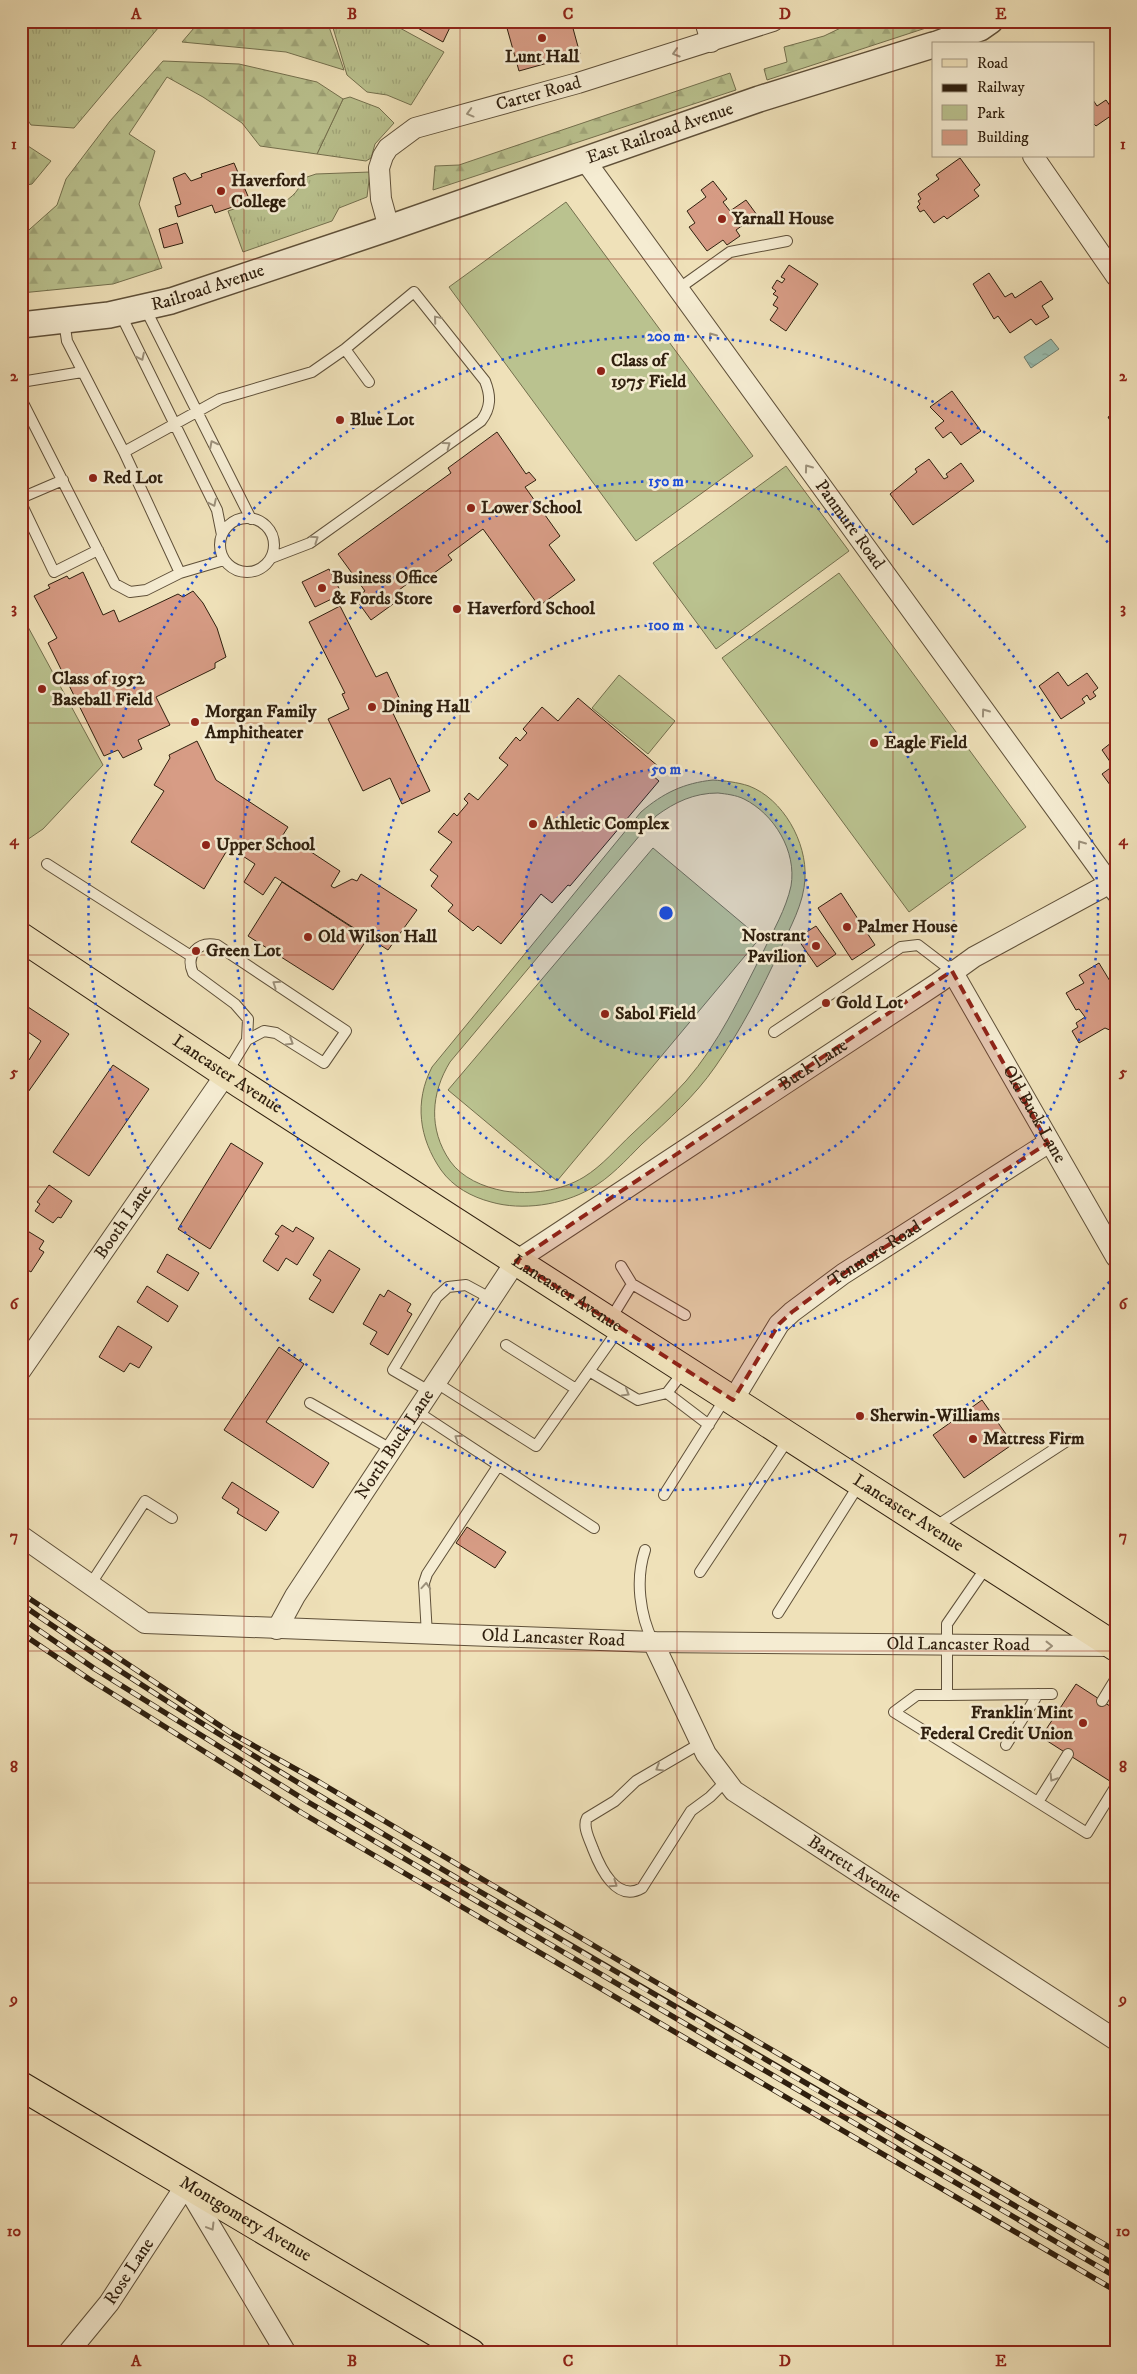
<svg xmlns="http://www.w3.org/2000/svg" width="1137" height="2374" font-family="'IM FELL DW Pica',serif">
	<defs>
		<pattern id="grass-tufts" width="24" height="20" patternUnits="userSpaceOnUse" patternTransform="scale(1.25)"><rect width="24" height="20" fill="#bac28f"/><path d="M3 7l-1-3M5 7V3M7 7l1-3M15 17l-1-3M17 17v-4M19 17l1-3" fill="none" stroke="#a0a67a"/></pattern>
		<pattern id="forest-firs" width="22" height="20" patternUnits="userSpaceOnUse" patternTransform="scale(1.25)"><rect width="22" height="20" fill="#bac28f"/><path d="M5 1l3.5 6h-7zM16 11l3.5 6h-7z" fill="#a0a67a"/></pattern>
		<pattern id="water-ripples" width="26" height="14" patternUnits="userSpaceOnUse" patternTransform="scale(1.25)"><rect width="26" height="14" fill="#9abeb0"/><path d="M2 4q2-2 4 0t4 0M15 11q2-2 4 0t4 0" fill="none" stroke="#85a396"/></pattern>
	</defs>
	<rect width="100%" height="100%" fill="#efe1b9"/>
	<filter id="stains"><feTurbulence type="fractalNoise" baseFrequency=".004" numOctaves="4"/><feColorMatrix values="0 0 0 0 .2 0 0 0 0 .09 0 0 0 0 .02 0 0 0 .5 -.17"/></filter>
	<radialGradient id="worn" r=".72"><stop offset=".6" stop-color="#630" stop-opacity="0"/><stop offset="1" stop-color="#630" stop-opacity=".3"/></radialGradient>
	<path fill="url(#grass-tufts)" stroke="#74704e" d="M21 21H164L74 128 31 125 21 110Z
		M331 21H387L444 52 411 105 387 95 367 92 347 75Z
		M350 97 379 108 394 123 375 144 371 158 366 161 317 154 343 99Z
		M370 172 367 197 339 208 332 221 243 252 228 211 257 201 273 207C290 200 297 194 304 178L316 174Z"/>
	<path fill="url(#forest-firs)" stroke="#74704e" d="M200 21H327L344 70 286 52 182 42Z
		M855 21H930L932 26 767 80 764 69 787 62 784 47 824 36Z
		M163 61 239 64 317 82 343 99 317 154 260 146 242 123 203 97 167 77 129 134 155 151 139 204 162 268 113 284 21 293V237L57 205 66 179 110 121Z
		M730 73 736 90 433 190 435 166 459 165Z
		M21 132 28 146 51 161 32 184 21 186Z"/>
	<path fill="#bac28f" stroke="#74704e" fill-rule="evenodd" d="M566 202 753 456 636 541 449 287Z
		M786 466 849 551 716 649 653 563Z
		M839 573 1026 827 909 912 722 658Z
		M21 614 103 765 43 829 21 844Z
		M619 675 675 721 648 754 592 708Z
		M713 780C725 781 737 782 749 786 783 799 807 842 805 878 804 904 790 927 780 950 761 991 741 1030 715 1067 695 1096 668 1120 642 1144 626 1160 610 1178 590 1189 562 1205 522 1211 491 1202 472 1197 453 1187 441 1170 419 1138 414 1102 432 1067L641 812C663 793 684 783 713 780ZM718 793C726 794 736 795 744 799 774 814 797 851 791 886 786 909 773 931 763 952 740 997 719 1043 686 1081 669 1100 650 1117 632 1134 617 1148 602 1166 584 1177 561 1191 531 1195 504 1191 483 1187 462 1178 450 1161 428 1129 431 1093 450 1062L656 816C675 802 694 793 718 793Z
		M653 848 760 938 557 1181 448 1090Z"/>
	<path fill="url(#water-ripples)" stroke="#6f7e6f" d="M1051 339 1059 349 1031 368 1024 357Z"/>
	<path fill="#d79c85" stroke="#2f1f0e" d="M405 21H453L443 42Z
		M505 21H571L580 54 519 71Z
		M1093 100 1097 106 1106 100 1115 113 1096 126 1093 123Z
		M960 158 980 185 974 190 979 196 947 219 944 216 934 223 924 210 920 212 917 207 920 204 918 201 921 199 918 194 939 179 936 175Z
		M234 163 250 201 215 213 212 205 178 217 175 206 181 204 173 178 185 173 191 181 202 177 201 174Z
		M713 181 727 199 723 202 730 211 746 200 757 215 736 230 740 236 727 245 723 240 707 251 689 227 695 223 687 211 706 197 701 190Z
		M177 223 183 243 164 248 159 229Z
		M789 265 818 284 786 331 770 320 778 308 773 305 778 297 773 294 776 291 772 288 777 280 782 283 785 279 781 277Z
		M989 273 1005 297 1012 293 1015 298 1041 281 1053 299 1042 306 1049 317 1036 325 1031 319 1010 333 998 316 994 319 973 284Z
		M952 391 981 431 961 445 951 432 943 438 935 428 944 421 930 407Z
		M1116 413V431L1108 417Z
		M497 432 526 474 529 472 536 480 525 487 560 536 549 545 575 580 539 606 483 529 448 555 452 560 423 581 419 575 395 593 400 599 371 620 355 598 365 591 338 554 451 473 448 468Z
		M929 459 944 479 948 477 946 474 961 463 974 481 913 525 890 494 917 472 915 469Z
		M329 569 342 594 315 607 302 582Z
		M83 572 103 615 114 610 119 622 178 594 183 597 193 591 203 603 217 628 226 657 215 663V668L156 697 170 725 138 740 142 749 123 758 118 750 104 756 48 643 57 638 34 596 50 588 48 585 67 576 69 579Z
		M340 606 376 677 387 672 402 704 391 709 430 791 402 804 390 778 363 791 328 719 349 709 342 694 345 693 309 622Z
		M1058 672 1068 686 1087 673 1098 688 1093 692 1096 696 1090 700 1087 695 1082 699 1085 703 1061 719 1039 686Z
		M578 698 659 767 652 775 659 781 570 886 568 885 552 903 541 894 501 944 478 926 473 931 448 911 453 905 431 886 438 876 430 870 452 842 438 832 454 813 457 816 468 803 464 799 469 793 478 800 508 765 499 758 516 737 520 741 527 733 523 729 542 707 558 721Z
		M1116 739V793L1102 774 1113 766 1102 750Z
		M197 741 216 780 288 827 274 849 279 852 296 842 340 871 331 886 334 888 352 879 357 881 361 874 417 910 388 950 275 877 263 895 244 882 255 864 229 847 204 889 131 842 164 791 154 785 170 758 169 755Z
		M282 882 368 938 333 990 248 936Z
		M841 893 875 945 852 960 818 908Z
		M816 926 836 954 817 967 797 938Z
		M1099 963 1116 991V1003L1111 1006 1116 1015V1028L1112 1031 1105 1028 1079 1043 1072 1031 1078 1027 1076 1023 1085 1017 1079 1009 1076 1010 1066 993 1084 983 1079 975Z
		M25 1005 69 1034 21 1102V1056L29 1060 41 1041 28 1032 21 1042V1010Z
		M113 1065 149 1089 89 1176 53 1152Z
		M231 1143 263 1163 210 1249 178 1229Z
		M49 1185 72 1201 61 1218 58 1217 53 1223 35 1211 40 1204 37 1202Z
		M282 1225 293 1232 296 1227 314 1238 297 1265 286 1258 278 1271 263 1261 279 1236 275 1234Z
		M21 1227 44 1241 39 1249 44 1252 31 1272 21 1266Z
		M329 1250 360 1269 333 1313 309 1299 321 1280 313 1275Z
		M167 1254 199 1273 188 1291 157 1272Z
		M147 1286 178 1306 168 1322 137 1302Z
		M388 1290 411 1304 407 1311 412 1314 388 1355 370 1344 377 1332 363 1324 380 1294 384 1297Z
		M118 1326 152 1347 139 1368 130 1363 124 1372 99 1357Z
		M279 1347 304 1364 266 1422 329 1463 313 1488 224 1430Z
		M982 1400 1013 1444 964 1478 933 1435Z
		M232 1482 279 1512 266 1531 237 1513 239 1509 222 1498Z
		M467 1527 506 1552 495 1568 456 1543Z
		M1076 1684 1116 1710V1785L1041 1737Z"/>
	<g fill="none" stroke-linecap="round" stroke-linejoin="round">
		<defs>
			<path id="service" d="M678 289 730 252 787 241
				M145 308 251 519
				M120 313 217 510 222 535
				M64 321 67 341 124 452 220 399 312 372 345 349 414 292 485 381C491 396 491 408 481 421L310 543 271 558
				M345 349 369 382
				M21 382 82 372
				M21 399 115 584 130 592 146 590 180 573 124 452
				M21 498 63 480
				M21 503 54 572 98 550
				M220 545a27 27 0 1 1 54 0a27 27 0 1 1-54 0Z
				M180 573 224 560
				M47 864 191 956
				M774 1032 901 947 918 945 952 971
				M227 1073 247 1040 248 1019 235 1004 193 973C185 955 198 941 217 945L346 1031 324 1063 276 1033 264 1031 247 1040
				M621 1266 632 1284
				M610 1320 632 1284 685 1315
				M506 1345 576 1389
				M589 1371 638 1400 667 1393 684 1371
				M435 1382 536 1446 619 1329
				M429 1391 393 1370 437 1297 448 1287 466 1285 490 1298
				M667 1393 709 1425
				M310 1403 391 1449
				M416 1411 594 1528
				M664 1495 726 1397
				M933 1528 1070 1439
				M645 1550C635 1580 640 1615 653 1642
				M987 1566 947 1624V1695L1052 1694
				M700 1572 789 1438
				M90 1585 145 1501 172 1518
				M778 1613 860 1483
				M427 1635 424 1583 427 1574 498 1466
				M947 1695H917L894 1712 1087 1833 1116 1786
				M1102 1701 1116 1678
				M701 1743 636 1781 615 1801 587 1818C582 1827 590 1840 593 1849 600 1867 616 1903 642 1888L691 1811 710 1797 726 1781
				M1006 1745 1038 1694
				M1038 1802 1068 1754"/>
			<g id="minor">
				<path d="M705 21 711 42"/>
				<path d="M1033 156 1116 276"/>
				<path id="s1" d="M584 159 1116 892"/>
				<path id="s2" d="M389 228 381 199 379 168 383 156 388 148 415 128 578 83 773 21"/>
				<path id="s3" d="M952 971 1116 1257"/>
				<path id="s4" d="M21 1370 226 1074"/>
				<path id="s5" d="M733 1400 779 1324 792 1312 843 1274 1048 1143"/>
				<path id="s6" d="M21 1536 145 1623 653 1642 1114 1646"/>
				<path id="s7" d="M277 1629 295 1596 516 1261 938 983 974 957 1116 880"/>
				<path id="s8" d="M653 1642 706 1754 734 1791 1116 2040"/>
				<path id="s9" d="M68 2353 109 2303 186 2185 286 2353"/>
			</g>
			<g id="tertiary">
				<path d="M937 44 980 28 990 21"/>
				<path id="s10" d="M21 325 109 315 171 301 389 228 759 99 933 45"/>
			</g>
			<g id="primary">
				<path id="s11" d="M21 2086 471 2353"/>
			</g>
			<g id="trunk">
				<path id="s12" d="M21 937 241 1084 1116 1647"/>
			</g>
		</defs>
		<use href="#service" stroke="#5f5039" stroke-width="12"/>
		<use href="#minor" stroke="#5f5039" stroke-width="22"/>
		<use href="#tertiary" stroke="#5f5039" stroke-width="28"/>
		<use href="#primary" stroke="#2f1f0e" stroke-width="30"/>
		<use href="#trunk" stroke="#2f1f0e" stroke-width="30"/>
		<use href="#service" stroke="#f5ecd2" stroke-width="10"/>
		<use href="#minor" stroke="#f5ecd2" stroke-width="20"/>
		<use href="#tertiary" stroke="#f5ecd2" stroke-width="25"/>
		<use href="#primary" stroke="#efe1b9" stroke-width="28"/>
		<use href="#trunk" stroke="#efe1b9" stroke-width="28"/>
		<defs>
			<path id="rail" d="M21 1593 231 1733 319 1782 618 1960 1116 2251
				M21 1604C166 1705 316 1794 467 1884 683 2013 900 2138 1116 2265
				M21 1618 95 1669 308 1802 1116 2277
				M21 1633 89 1679 302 1813 1116 2291"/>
		</defs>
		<use href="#rail" stroke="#2f1f0e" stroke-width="5.5"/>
		<use href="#rail" stroke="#f5ecd2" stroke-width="4" stroke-dasharray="11" stroke-linecap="butt"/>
	</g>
	<defs><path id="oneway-chevron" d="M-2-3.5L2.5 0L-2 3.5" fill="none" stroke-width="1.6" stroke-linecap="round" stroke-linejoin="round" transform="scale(1.25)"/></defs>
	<g stroke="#9c907a">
		<use href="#oneway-chevron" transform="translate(676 53) rotate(163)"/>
		<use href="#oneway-chevron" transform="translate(470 113) rotate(165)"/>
		<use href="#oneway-chevron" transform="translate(437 319) rotate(-130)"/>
		<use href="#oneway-chevron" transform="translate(712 336) rotate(-126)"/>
		<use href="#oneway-chevron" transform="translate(141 357) rotate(64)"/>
		<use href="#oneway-chevron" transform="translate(213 444) rotate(-117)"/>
		<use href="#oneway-chevron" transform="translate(447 445) rotate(-36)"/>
		<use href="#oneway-chevron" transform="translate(808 468) rotate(-126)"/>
		<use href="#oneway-chevron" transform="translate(213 503) rotate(64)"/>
		<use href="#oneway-chevron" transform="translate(315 539) rotate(-34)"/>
		<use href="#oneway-chevron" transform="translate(985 712) rotate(-126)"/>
		<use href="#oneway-chevron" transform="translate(1081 844) rotate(-126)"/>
		<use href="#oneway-chevron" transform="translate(276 984) rotate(-146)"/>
		<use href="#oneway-chevron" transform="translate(290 1042) rotate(32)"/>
		<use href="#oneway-chevron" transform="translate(626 1393) rotate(30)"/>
		<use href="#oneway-chevron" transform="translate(458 1438) rotate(-146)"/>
		<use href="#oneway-chevron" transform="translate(426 1586) rotate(-86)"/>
		<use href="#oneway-chevron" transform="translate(1049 1646)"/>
		<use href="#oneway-chevron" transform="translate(659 1768) rotate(149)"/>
		<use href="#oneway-chevron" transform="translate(1053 1778) rotate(122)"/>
		<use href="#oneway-chevron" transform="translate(614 1884) rotate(34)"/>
		<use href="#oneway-chevron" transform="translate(211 2227) rotate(59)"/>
	</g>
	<path fill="#8f2418" fill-opacity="0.2" stroke="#8f2418" stroke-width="4" stroke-dasharray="10 6" stroke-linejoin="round" d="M952 971 1048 1143 843 1274 792 1312 779 1324 733 1400 516 1261Z"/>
	<path fill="none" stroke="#8f2418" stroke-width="1" stroke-opacity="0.55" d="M244 21V2353M460 21V2353M677 21V2353M893 21V2353M21 259H1116M21 491H1116M21 723H1116M21 955H1116M21 1187H1116M21 1419H1116M21 1651H1116M21 1883H1116M21 2115H1116"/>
	<circle cx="666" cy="913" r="144" fill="#1d4ed8" fill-opacity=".12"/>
	<g fill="none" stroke="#1d4ed8" stroke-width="2.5" stroke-dasharray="2.5 5">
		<circle cx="666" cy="913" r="144"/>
		<circle cx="666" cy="913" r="288"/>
		<circle cx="666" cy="913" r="432"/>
		<path d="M1114 1276A577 577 0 1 1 1114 550"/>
	</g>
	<g fill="#8f2418" stroke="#f5ecd2" stroke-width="2">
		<circle cx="542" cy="38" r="5"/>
		<circle cx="221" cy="191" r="5"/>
		<circle cx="722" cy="219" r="5"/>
		<circle cx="601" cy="371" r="5"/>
		<circle cx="340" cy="420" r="5"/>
		<circle cx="93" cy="478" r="5"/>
		<circle cx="471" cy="508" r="5"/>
		<circle cx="322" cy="588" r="5"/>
		<circle cx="457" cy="609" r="5"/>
		<circle cx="42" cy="689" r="5"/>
		<circle cx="372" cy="707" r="5"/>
		<circle cx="195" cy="722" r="5"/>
		<circle cx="874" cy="743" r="5"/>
		<circle cx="533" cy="824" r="5"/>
		<circle cx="206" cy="845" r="5"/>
		<circle cx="847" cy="927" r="5"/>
		<circle cx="308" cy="937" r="5"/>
		<circle cx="816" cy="946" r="5"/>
		<circle cx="196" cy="951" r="5"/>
		<circle cx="826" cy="1003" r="5"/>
		<circle cx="605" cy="1014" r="5"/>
		<circle cx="860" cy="1416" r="5"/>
		<circle cx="973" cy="1439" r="5"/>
		<circle cx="1083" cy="1723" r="5"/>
	</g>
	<g text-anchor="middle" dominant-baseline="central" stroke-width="5" stroke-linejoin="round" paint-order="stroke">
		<g font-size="18" font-weight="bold" fill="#2f1f0e" stroke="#f5ecd2" text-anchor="start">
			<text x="542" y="57" text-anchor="middle">Lunt Hall</text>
			<text x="231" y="181">Haverford<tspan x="231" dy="21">College</tspan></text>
			<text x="732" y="219">Yarnall House</text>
			<text x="611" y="361">Class of<tspan x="611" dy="21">1975 Field</tspan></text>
			<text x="350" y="420">Blue Lot</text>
			<text x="103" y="478">Red Lot</text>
			<text x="481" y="508">Lower School</text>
			<text x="332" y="578">Business Office<tspan x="332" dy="21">&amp; Fords Store</tspan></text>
			<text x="467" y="609">Haverford School</text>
			<text x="52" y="679">Class of 1952<tspan x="52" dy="21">Baseball Field</tspan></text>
			<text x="382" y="707">Dining Hall</text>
			<text x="205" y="712">Morgan Family<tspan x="205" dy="21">Amphitheater</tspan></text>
			<text x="884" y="743">Eagle Field</text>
			<text x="543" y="824">Athletic Complex</text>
			<text x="216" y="845">Upper School</text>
			<text x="857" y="927">Palmer House</text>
			<text x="806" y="936" text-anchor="end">Nostrant<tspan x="806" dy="21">Pavilion</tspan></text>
			<text x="318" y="937">Old Wilson Hall</text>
			<text x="206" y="951">Green Lot</text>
			<text x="836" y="1003">Gold Lot</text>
			<text x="615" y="1014">Sabol Field</text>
			<text x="870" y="1416">Sherwin-Williams</text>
			<text x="983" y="1439">Mattress Firm</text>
			<text x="1073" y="1713" text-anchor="end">Franklin Mint<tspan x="1073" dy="21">Federal Credit Union</tspan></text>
		</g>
		<g font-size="18" fill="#2f1f0e" stroke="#f5ecd2">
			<text stroke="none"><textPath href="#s2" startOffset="245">Carter Road</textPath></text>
			<text stroke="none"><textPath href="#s10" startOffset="669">East Railroad Avenue</textPath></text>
			<text stroke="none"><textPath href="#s10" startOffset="191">Railroad Avenue</textPath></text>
			<text stroke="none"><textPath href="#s1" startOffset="452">Panmure Road</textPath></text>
			<text stroke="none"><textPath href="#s7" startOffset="795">Buck Lane</textPath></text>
			<text stroke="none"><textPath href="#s12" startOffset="248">Lancaster Avenue</textPath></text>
			<text stroke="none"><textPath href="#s3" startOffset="165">Old Buck Lane</textPath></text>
			<text stroke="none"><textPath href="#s4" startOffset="180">Booth Lane</textPath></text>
			<text stroke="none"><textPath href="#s5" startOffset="208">Tenmore Road</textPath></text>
			<text stroke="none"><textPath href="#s12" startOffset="652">Lancaster Avenue</textPath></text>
			<text stroke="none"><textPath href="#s7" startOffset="219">North Buck Lane</textPath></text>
			<text stroke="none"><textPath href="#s12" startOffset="1058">Lancaster Avenue</textPath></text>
			<text stroke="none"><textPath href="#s6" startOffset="560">Old Lancaster Road</textPath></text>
			<text stroke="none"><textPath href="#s6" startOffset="965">Old Lancaster Road</textPath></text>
			<text stroke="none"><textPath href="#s8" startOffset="314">Barrett Avenue</textPath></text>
			<text stroke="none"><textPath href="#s11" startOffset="261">Montgomery Avenue</textPath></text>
			<text stroke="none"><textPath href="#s9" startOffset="102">Rose Lane</textPath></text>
		</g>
	</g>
	<circle cx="666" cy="913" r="8" fill="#1d4ed8" stroke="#f5ecd2" stroke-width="2.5"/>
	<g font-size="15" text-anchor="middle" font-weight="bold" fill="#1d4ed8" stroke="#f5ecd2" stroke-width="5" stroke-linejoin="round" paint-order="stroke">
		<text x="666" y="341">200 m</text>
		<text x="666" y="486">150 m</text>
		<text x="666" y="630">100 m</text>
		<text x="666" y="774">50 m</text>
	</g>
	<rect width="1137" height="2374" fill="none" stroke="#efe1b9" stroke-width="55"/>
	<rect x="932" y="42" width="162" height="115" fill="#f5ecd2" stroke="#a69a84"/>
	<rect x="942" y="59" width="25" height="8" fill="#efe1b9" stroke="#a69a84"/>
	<text x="977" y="68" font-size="15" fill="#2f1f0e">Road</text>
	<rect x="942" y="84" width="25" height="8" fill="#2f1f0e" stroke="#a69a84"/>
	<text x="977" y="92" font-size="15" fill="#2f1f0e">Railway</text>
	<rect x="942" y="105" width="25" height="15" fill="#bac28f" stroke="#a69a84"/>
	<text x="977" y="118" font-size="15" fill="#2f1f0e">Park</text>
	<rect x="942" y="130" width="25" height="15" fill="#d79c85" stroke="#a69a84"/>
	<text x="977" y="142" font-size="15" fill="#2f1f0e">Building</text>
	<rect x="28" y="28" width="1082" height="2318" fill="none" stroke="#8f2418" stroke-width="2"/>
	<g font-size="16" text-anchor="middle" font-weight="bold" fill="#8f2418">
		<text x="136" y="19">A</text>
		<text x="352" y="19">B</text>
		<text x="568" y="19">C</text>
		<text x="785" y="19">D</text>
		<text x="1001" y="19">E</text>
		<text x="14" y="149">1</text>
		<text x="1123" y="149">1</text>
		<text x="14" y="381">2</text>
		<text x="1123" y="381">2</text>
		<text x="14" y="613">3</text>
		<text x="1123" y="613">3</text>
		<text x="14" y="845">4</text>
		<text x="1123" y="845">4</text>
		<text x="14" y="1077">5</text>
		<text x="1123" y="1077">5</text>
		<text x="14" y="1309">6</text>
		<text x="1123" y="1309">6</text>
		<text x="14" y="1541">7</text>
		<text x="1123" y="1541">7</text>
		<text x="14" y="1772">8</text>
		<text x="1123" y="1772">8</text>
		<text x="14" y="2004">9</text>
		<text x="1123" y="2004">9</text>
		<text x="14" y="2236">10</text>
		<text x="1123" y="2236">10</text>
		<text x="136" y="2366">A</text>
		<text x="352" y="2366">B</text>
		<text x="568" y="2366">C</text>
		<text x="785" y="2366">D</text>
		<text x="1001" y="2366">E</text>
	</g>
	<rect width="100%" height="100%" filter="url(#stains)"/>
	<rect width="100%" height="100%" fill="url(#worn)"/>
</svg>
